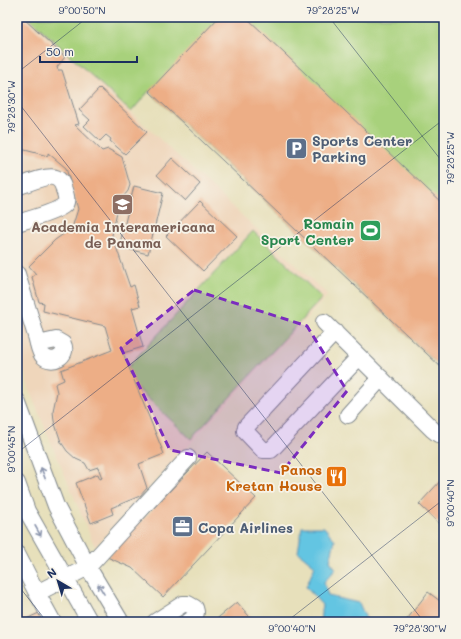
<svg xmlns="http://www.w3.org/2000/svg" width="461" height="639" font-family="Mali,sans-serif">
	<rect width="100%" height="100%" fill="#f7f3e8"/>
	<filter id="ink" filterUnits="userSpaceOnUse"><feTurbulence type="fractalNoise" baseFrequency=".025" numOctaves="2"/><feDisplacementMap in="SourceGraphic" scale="8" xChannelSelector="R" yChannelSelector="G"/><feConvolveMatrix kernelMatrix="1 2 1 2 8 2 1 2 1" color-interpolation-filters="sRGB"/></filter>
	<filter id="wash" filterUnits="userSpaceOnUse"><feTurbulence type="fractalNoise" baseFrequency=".012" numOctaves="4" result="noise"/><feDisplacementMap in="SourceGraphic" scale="16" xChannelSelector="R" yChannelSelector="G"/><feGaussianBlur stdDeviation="0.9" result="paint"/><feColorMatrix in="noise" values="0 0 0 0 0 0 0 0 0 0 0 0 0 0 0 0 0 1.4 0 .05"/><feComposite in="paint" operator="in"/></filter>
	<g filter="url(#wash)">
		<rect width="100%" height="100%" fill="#e7e0bb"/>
		<path fill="#efd6bb" d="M17 17H28L328 295 95 547 30 392 17 346Z"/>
		<path fill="#a8d17c" stroke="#62806d" d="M28 17H444V370L149 91 131 112Z
			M253 231 322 298 191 439 136 387 128 367Z"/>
		<path fill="#64c5e2" stroke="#407aa0" d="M302 527H324L335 540 330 561 336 569 324 582 328 596 359 603 367 621 366 622H320L322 605 306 587 315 566 298 552Z"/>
		<g id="blocks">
			<path fill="#edae86" d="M17 17H22L65 57 57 67 58 70H62L79 124 75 125 102 151 108 149 122 157 130 185 128 191 119 202 112 235 130 287 134 285 140 306 132 308 143 347 123 353 164 454 139 464 147 488 140 496 111 508 113 514 91 523 76 483 98 474 100 479 102 478 98 467 89 470 85 463 76 459 67 451 61 442 54 421 53 411 57 392 55 384 64 380 61 370 112 350 105 326 43 311 44 303 39 302 32 277 36 274 29 266 55 240 72 228 78 209 66 168 48 153V156L17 148Z
				M219 17H246L444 205V370L149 91Z
				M100 88 147 132 125 154 110 141 111 139 106 135 100 141 84 126 90 120 79 110Z
				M172 158 200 184 185 201 157 175Z
				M134 186 163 193 148 254 119 247Z
				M200 201 237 236 203 271 166 236Z
				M207 452 256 498 163 597 132 568 107 557Z
				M444 477V528L419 504Z
				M428 592 444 604V622H405Z
				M237 602 254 622H213Z
				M17 607 24 620 39 613 44 622H17Z"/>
		</g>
	</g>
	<g filter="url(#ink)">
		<use href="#blocks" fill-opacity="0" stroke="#81888c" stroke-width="1"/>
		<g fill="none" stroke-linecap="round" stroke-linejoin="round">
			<defs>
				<path id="minor" d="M17 187C25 184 49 174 56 178 61 180 63 185 64 190 66 195 68 202 64 205 57 212 27 220 17 223
					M17 274C23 295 30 315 36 336 38 342 39 352 43 356 52 365 69 356 63 344L56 340 38 344
					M324 322 433 430 438 434 444 433
					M335 332 246 427 245 431 263 450H271L359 357
					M17 401 56 506 88 567 121 622
					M348 415 381 378
					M17 483 27 511 90 622
					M17 554 37 593 88 567 188 458
					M37 593 53 622
					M155 622 183 604H188L195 608 196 612 195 617 188 622"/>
			</defs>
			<use href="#minor" stroke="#81888c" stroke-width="18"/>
			<use href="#minor" stroke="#fff" stroke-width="16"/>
		</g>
		<defs><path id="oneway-shaft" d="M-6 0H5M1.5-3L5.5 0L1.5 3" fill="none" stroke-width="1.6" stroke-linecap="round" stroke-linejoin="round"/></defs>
		<g stroke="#8d97ae">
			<use href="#oneway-shaft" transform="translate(43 473) rotate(-111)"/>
			<use href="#oneway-shaft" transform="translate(38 531) rotate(61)"/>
			<use href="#oneway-shaft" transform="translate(101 589) rotate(-121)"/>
		</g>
	</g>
	<path fill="#7b2cbf" fill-opacity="0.2" stroke="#7b2cbf" stroke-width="3" stroke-dasharray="8 5" stroke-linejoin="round" d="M194 290 307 326 347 391 281 473 170 450 121 348Z"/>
	<path fill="none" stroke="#1b2f5e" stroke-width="1" stroke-opacity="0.45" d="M329 17 444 164M17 73 88 17M17 101 424 622M17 453 444 119M17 584 47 622M286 622 444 499"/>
	<defs>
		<symbol id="parking-square" viewBox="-11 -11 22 22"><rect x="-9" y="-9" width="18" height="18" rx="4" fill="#5c6f8a" stroke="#f7f3e8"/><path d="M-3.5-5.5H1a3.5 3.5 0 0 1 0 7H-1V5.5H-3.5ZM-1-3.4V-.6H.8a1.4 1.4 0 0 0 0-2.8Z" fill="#fff"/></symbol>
		<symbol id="school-square" viewBox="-11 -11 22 22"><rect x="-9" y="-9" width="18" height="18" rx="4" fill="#8d6e63" stroke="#f7f3e8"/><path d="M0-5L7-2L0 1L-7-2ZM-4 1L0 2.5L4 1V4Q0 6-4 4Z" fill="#fff"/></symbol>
		<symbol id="stadium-square" viewBox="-11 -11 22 22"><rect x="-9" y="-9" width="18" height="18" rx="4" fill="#2e9e5b" stroke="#f7f3e8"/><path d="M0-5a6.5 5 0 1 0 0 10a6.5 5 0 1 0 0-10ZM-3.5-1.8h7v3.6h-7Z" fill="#fff"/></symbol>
		<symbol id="restaurant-square" viewBox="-11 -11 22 22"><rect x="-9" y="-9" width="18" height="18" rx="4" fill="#e8710a" stroke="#f7f3e8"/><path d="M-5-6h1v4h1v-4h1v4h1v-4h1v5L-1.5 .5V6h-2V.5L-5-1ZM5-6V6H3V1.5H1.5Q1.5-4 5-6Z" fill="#fff"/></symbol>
		<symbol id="office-square" viewBox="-11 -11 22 22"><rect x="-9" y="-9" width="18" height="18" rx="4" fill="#5c6f8a" stroke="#f7f3e8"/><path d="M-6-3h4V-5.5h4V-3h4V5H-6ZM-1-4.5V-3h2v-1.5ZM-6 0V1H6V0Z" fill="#fff"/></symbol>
	</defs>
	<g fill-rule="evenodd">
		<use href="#parking-square" x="284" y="136" width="25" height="25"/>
		<use href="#school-square" x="110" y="192" width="25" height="25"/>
		<use href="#stadium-square" x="358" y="218" width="25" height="25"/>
		<use href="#restaurant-square" x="324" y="464" width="25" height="25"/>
		<use href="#office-square" x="170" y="514" width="25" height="25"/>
	</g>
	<g text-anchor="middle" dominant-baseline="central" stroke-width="3.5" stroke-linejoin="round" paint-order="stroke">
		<g font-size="14" font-weight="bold" fill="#4e5e75" stroke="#f7f3e8" text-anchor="start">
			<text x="312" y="140">Sports Center<tspan x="312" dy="16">Parking</tspan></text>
			<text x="198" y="527">Copa Airlines</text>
		</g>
		<g font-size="14" font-weight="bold" fill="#27864d" stroke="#f7f3e8" text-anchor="end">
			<text x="354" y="223">Romain<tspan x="354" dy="16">Sport Center</tspan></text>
		</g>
		<g font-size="14" font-weight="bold" fill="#785e54" stroke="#f7f3e8">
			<text x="123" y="226">Academia Interamericana<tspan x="123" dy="16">de Panama</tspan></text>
		</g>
		<g font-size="14" font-weight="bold" fill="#c56008" stroke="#f7f3e8" text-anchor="end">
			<text x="322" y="469">Panos<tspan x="322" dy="16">Kretan House</tspan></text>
		</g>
	</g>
	<rect width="461" height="639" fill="none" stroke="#f7f3e8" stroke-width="44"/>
	<g transform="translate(58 581) rotate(322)" stroke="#f7f3e8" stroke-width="3" paint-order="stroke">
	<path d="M0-3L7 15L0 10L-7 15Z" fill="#1b2f5e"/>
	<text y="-6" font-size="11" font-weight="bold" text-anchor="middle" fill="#1b2f5e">N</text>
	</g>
	<path d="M40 56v6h97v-6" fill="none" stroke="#1b2f5e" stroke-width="2"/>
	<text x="46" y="56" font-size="12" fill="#1b2f5e" stroke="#f7f3e8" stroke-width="3" paint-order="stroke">50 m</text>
	<rect x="22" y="22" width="417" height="595" fill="none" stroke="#1b2f5e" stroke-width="1.5"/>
	<g font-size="10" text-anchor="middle" fill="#1b2f5e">
		<text x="82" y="14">9°00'50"N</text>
		<text x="333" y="14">79°28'25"W</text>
		<text transform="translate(11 107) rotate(-90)" y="4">79°28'30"W</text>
		<text transform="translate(450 158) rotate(-90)" y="4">79°28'25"W</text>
		<text transform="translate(11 449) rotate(-90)" y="4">9°00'45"N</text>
		<text transform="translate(450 503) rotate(-90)" y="4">9°00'40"N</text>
		<text x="292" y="632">9°00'40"N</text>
		<text x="420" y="632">79°28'30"W</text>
	</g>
</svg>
